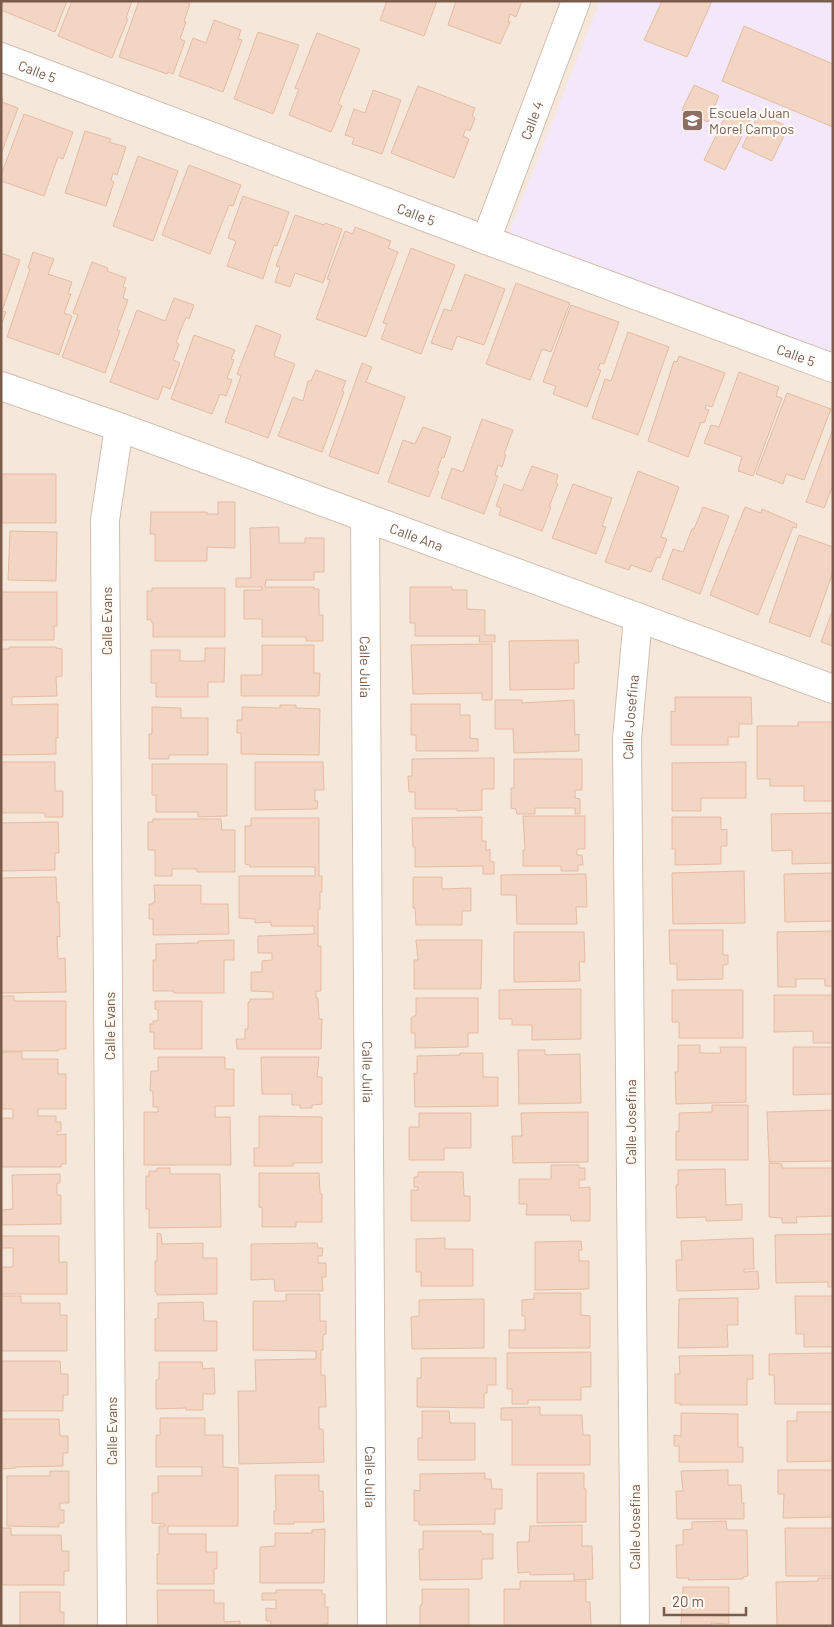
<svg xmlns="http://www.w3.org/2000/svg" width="834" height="1627" font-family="Barlow,sans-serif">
	<rect width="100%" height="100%" fill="#fdf6ec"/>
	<path fill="#f5e8da" d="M1 1H833V1626H1Z"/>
	<path fill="#f3e8fa" d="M600 1H833V354L507 237Z"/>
	<path fill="#f3d5c3" stroke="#e6bba3" d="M1 1H67L55 32 1 10Z
		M72 1H132L126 18 128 19 112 58 58 36Z
		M139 1H183L190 4 184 21 186 22 180 39 185 41 173 74 168 72 167 74 119 57Z
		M387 1H437L424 36 380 20Z
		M456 1H522L516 17 510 14 508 22H510L500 44 448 25Z
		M662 1H712L687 57 644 40Z
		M214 20 241 30 238 39 242 40 223 92 179 76 193 38 206 43Z
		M744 26 833 64V127L722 81Z
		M258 32 299 45 273 114 234 99Z
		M317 33 360 49 338 104 342 106 331 132 289 115 299 89 295 88Z
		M694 85 719 96 708 122 682 110Z
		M418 86 475 108 472 116 475 118 470 131 466 129 463 136 469 139 454 178 391 153Z
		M373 90 401 100 382 154 352 144 354 138 345 135 354 109 365 113Z
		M1 98 3 99 2 102 18 108 1 154Z
		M729 109 750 120 725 170 704 160Z
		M759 113 788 127 772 161 742 147Z
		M24 114 73 132 63 159 58 157 44 196 1 181V175Z
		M85 131 111 139 109 142 126 147 117 175 113 173 111 180 114 182 106 206 65 193Z
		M138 156 178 171 153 241 113 226Z
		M189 165 241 185 233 206 229 205 210 254 162 235Z
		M243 196 289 212 277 246 274 245 263 279 227 266 236 241 228 238Z
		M295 215 324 225 325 223 342 229 323 283 295 273 290 287 275 282 280 267 276 266Z
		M355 227 391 241 388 248 398 252 366 337 316 319 330 280 327 279 345 231 353 234Z
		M411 248 455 265 421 354 381 339 387 324 383 323Z
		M33 252 54 259 48 274 72 282 68 294H71L64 313 72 316 59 355 7 337 30 269 28 268Z
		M1 253 20 260 2 311 6 312 1 325Z
		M92 262 108 268 107 271 126 278 123 287 126 288 123 298 128 300 117 330 120 331 105 373 62 357 78 315 73 313Z
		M465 274 505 289 484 345 457 336 452 350 431 343 444 309 451 311Z
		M516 283 570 303 551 352 542 349 530 380 486 364Z
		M174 298 194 305 189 319 186 317 176 342 179 344 173 360 180 363 170 389 163 386 158 400 110 382 137 310 165 321Z
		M571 305 619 322 604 364 600 363 598 369 601 370 587 407 553 394 556 386 543 382Z
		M256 325 281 335 274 356 295 364 268 438 225 422 241 376 237 374Z
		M628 332 669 347 638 435 592 418 605 379 611 381Z
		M194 335 235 350 231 359 234 360 227 378 232 380 226 396 220 394 212 414 171 399Z
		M679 356 725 373 712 407 706 405 705 409 709 410 704 423 701 422 688 457 648 441 674 361 677 362Z
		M362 363 372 367 366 382 405 397 378 474 329 456Z
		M316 370 346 381 342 391 344 392 322 452 278 436 293 397 303 401 308 381H311Z
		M739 372 779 387 776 396 782 398 753 476 738 471 742 457 704 443 711 425 719 427Z
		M787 393 831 409 804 480 786 474 783 484 756 474Z
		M482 419 513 430 504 454 506 455 502 467 498 465 495 475 498 476 484 514 441 498 452 468 463 472Z
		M423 427 451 437 444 458 442 457 437 471 439 472 429 497 388 482 403 440 415 444Z
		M833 429V485L824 508 806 502Z
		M532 466 558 475 556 483 558 484 549 507H551L542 531 499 515 501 508 496 506 504 484 522 491Z
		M638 471 679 487 661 537 667 539 660 558 657 557 651 572 631 565 629 570 605 562Z
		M1 474H56V523H1Z
		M573 484 612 498 602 526 606 527 596 554 552 538Z
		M218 502H235V548L207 547V561H155V534H150L151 512H207V514H218Z
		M703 507 729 516 700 594 662 579 673 549 683 552 692 529H694Z
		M745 507 761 513 762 509 797 524 796 528 793 527 758 615 710 595Z
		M279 527V543H305V538H324V572H314V580H266L265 587H314V589H319V615H323V641H306V637H262V619H244V590H262V587H236V578H251L250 528Z
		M10 531 57 532 56 581 8 580Z
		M799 535 833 547V572L810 637 769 622Z
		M410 587H452V590H467V609L485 610V635H495V642H479L480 636H415V623H410Z
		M152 588H225V637H153V622H151V619L147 620V591H152Z
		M1 592H57V626H54V640H1Z
		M833 609V646L821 642Z
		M578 640 579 663H574V689L510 690 509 641Z
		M492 644V700H482V693L413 694 411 645Z
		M262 645H314V673H320L319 696H241V675H262Z
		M9 647H56V648L62 649V676L56 677 57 696 12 697V705L58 704V738L56 737V754L1 755V649H9Z
		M205 648H225L224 682H208V697H156V683H151V650H180V661H205Z
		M675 697H751L752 724H739V737H728V745H671V711L675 712Z
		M495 700H522V703L574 700 575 735 579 734V751L514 753 513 729H495Z
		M411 704H460V715H470V738L478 739V751H416V735H411Z
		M280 705H296V708L320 709 319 755 241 754V733H237V720H242V707L280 708Z
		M152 707 181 708V718H208V755H169V759H149V734H152Z
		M798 722H833V801H804V786H770V779H757V726H798Z
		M494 758V789H482V810L457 811V809H415V792H409L408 776H412V759Z
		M514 759H582V790H575V798L580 799V814H575V808H535V814H517L516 809 511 808V788H514Z
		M1 762H55V791H63V817H45V813H1Z
		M255 762H323L324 790H315V801H318L317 809 255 810Z
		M746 762V798H701V811H672V763Z
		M152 764H227V816L198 817V812H156V795H152Z
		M833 813V863L792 864V850L772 851 771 814Z
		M523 816H585V849H577V855H582L583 865H578V871H561V866H523V850H525Z
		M482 817V841H486V851L490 849V861L494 862V874H483V866L415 867V847H413L412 818Z
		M672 817H721V830L727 829V846H721V864L675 865V849H672Z
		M251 818H319V876H322V892H320V909H318V946H321V991H316V998H318L319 1019H322L321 1049H237L236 1039H245V1029H248V1002H250V999H273V992L251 991V972H262V961L272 960V953H258V936L314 934V926H271V922L255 923V919L239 918V876H315V867H250V865L245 864V826H251Z
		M153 819H221L222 830H235V872H197V869H172V876H155V850H148V822H153Z
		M58 822 59 853H55V870L1 871V823Z
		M744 871 745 923 673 924 672 873Z
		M833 873V921L785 922 784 874Z
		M586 874 587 907H576L577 924H517L516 895H501V875Z
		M56 877 57 903 59 902 60 937 57 936 58 959 65 958 66 992 1 993V878Z
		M413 877H442V889L471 888V911H462V925H416L415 908H413Z
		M154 885H201V904H228L229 934 153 935V919H149V904H153V902H155Z
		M669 930H723V955H728V964L723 965V979L677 980V964H670Z
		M833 931V986H825V979H796V987H778L777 932Z
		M514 932H584L585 962H579L580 981 514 982Z
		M234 940V960H224V993H174V991H153V960H156V944L198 943V941Z
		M416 940H482L481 989H414V960H418Z
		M581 989V1039L532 1040V1025H512V1019H499V990Z
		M672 990H743V1038H679V1022H672Z
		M774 995H833V1043H813V1031L774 1032Z
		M1 996H14V1001H66V1049H59L58 1051H1Z
		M416 998H478V1033H468V1047L415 1048V1033H411V1018L416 1015Z
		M155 1001H202V1049H154V1032H150V1024H153V1021H158V1010L155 1009Z
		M678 1045H700V1053H721L720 1047H746V1102L676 1104 675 1072H678Z
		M793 1047H833V1094L793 1095Z
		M518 1050H545V1055L580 1054 581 1103 519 1104Z
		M1 1052H22V1059H58V1074H66V1109H38V1116H56V1122H61V1131H57V1135L66 1134V1164H61V1167H1V1118H13V1109H1Z
		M460 1053H483V1077H498V1106L415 1107 414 1073 417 1074V1056L460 1055Z
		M158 1057H225V1069H234V1106H215V1117H230L231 1165H144V1112H158V1107H153V1091H150L151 1071H158Z
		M261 1057H319L317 1077H322V1104L312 1105V1108H300V1105H292V1094H262Z
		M712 1105H748V1160H676V1131L679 1132V1113L712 1112Z
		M833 1110V1161L769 1162 767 1112Z
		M588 1112V1162L513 1163 512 1136H522L521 1113Z
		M419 1113H471V1148H444V1160H409V1127H419Z
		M259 1116 322 1117V1163H293V1166H254V1148H259Z
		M769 1163 782 1164V1168H833V1216L796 1217 797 1223H782V1218L769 1217Z
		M551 1165H579V1168H585V1180H579V1188L590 1187V1221H571L570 1215H526L527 1204H519V1179H551Z
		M157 1168H170V1174H220L221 1227 149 1228V1209H146V1176H149V1171H157Z
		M725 1169 726 1205 742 1204V1220L706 1221V1217L677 1218 676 1185H678V1170Z
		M418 1172H463L464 1196H470V1221H411V1190H418V1187H414V1177H418Z
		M259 1173H319L320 1193 322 1194V1222H296V1227H262V1208L259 1207Z
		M60 1174V1183H57V1195H61V1224L1 1225V1210L13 1209 12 1175Z
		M157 1233 161 1234 162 1244 203 1243V1258H217V1294L157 1295V1292H155V1261H157Z
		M833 1234V1287H828V1282L776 1283 775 1235Z
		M1 1236H59V1262H67V1294H1V1267H13V1248H1Z
		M445 1238V1249H473V1286H421V1272H416V1239Z
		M753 1238 754 1269H744V1272L758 1271 759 1289 677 1291 676 1260H682L681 1241Z
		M581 1241 582 1250H579V1261H589V1289L535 1290V1242Z
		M317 1243 318 1248H323L322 1256H318V1263H326V1277H322L323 1291H275L274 1279 251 1280V1244Z
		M534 1293H581V1315L590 1316V1348H509V1330H525V1316H522V1300L534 1299Z
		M286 1294H320V1321H326V1334L323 1335V1350H321V1375H325L326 1407H319V1429H323L324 1462 239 1464 238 1391H256L255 1360 316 1359V1351L253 1350V1301H286Z
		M1 1296H21V1303H60V1315H67V1351H1Z
		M795 1296H833V1347H804V1334H796Z
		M738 1298V1325H727L728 1347 678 1348 679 1299Z
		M484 1299V1348L412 1349 411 1317 419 1316V1300Z
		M203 1302 204 1321H217V1351H155V1319L158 1318V1303Z
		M591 1352V1387H581V1400H528V1404H512V1389H507V1353Z
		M833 1353V1404H775L774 1375H769V1354Z
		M753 1355V1379H747V1405H680V1403H675V1374H680L679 1356Z
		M421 1358H496V1385H487V1393H484V1408L417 1407V1378H421Z
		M1 1361H60L61 1374H68V1395H63V1411H1Z
		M159 1362H202L203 1369 214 1368 215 1394H203V1410H186V1408L156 1409V1380L159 1379Z
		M540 1407V1415H582L583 1435H590V1465H512V1420H501V1408Z
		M422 1411H449L450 1423H475V1460H418V1438H422Z
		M797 1412H833V1461L787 1462V1421H797Z
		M681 1413 738 1414V1447H743V1462H679V1446H674V1435L681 1436Z
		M160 1418H205V1435H223V1467L238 1468V1526H168V1534H206V1552H217V1569H214V1584H157V1554H159V1526H165V1524L152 1523V1493H158V1476H202V1467H156V1435H160Z
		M1 1419H59L60 1436H68V1453H63V1466L16 1467V1468L1 1469Z
		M728 1470V1485H741L742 1503H744V1519H677L676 1491H683L681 1471Z
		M778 1470H833V1517L783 1518 784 1494H778Z
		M50 1471H69V1503H60V1510H64V1523H59V1527L7 1526V1476H50Z
		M485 1473V1479H491L492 1489H502V1509H495V1524L419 1525V1521H414V1490L420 1491V1474Z
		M537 1473H584V1489H586V1522L537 1523Z
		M275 1475H319V1491H323L324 1522H294V1524H274V1511H276Z
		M726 1521 727 1530H747L748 1576 743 1577V1579L688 1580 689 1578H677L676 1545H683V1530L692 1529V1522Z
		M582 1525V1546H592L593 1579 574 1580V1574L530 1575V1572L518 1573 517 1542H529L530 1526Z
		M1 1528H11V1535H61L62 1551H69V1571H64V1585H1Z
		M785 1528H833V1576H786Z
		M325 1529 324 1583H260V1547L275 1546V1533H312V1530Z
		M423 1531H481L482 1534H493V1559H482V1579L420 1580 419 1549H423Z
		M818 1578H833V1626H777L776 1582 818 1581Z
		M520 1581H586V1602H590L591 1626H504V1589H520Z
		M683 1587H729V1624L711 1623V1626H681Z
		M422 1589H469V1626H420V1605H422Z
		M157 1590H214V1603H224V1622L240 1621V1626H158Z
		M276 1590H322V1594H325V1607H328V1624H325V1626H270L271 1621H266V1608L276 1609V1600H262V1593H276Z
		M20 1592H60V1612H64V1626H20Z"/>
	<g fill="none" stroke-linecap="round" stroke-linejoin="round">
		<defs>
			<g id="minor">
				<path id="s1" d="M1 57 486 240 833 368"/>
				<path id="s2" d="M486 240 576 1"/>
				<path id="s3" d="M1 386 119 427 833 689"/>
				<path id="s4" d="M365 518 372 1626"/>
				<path d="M112 1626 105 520 119 427"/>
				<path id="s5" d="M635 1626 627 739 638 618"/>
			</g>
		</defs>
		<use href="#minor" stroke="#d1beb0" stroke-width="30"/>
		<use href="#minor" stroke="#fff" stroke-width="28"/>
	</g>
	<defs>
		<symbol id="school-square" viewBox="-11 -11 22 22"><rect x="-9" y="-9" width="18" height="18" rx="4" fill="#8d6e63" stroke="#fffaf3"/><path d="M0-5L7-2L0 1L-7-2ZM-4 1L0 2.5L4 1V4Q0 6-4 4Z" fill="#fff"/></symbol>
	</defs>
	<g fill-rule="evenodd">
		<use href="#school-square" x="680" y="108" width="25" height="25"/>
	</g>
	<g text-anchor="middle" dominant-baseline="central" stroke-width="4.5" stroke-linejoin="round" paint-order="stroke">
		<g font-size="14" fill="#7a5c4d" stroke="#fffaf3">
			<text stroke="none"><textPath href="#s1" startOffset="39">Calle 5</textPath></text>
			<text stroke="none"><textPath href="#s2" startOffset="128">Calle 4</textPath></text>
			<text stroke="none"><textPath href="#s1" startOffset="444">Calle 5</textPath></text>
			<text stroke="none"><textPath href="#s1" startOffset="849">Calle 5</textPath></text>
			<text stroke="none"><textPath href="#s3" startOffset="442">Calle Ana</textPath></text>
			<text transform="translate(106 621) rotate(-90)">Calle Evans</text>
			<text stroke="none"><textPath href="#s4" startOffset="149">Calle Julia</textPath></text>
			<text stroke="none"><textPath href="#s5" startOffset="909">Calle Josefina</textPath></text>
			<text transform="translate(109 1026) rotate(-90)">Calle Evans</text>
			<text stroke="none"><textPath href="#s4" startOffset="554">Calle Julia</textPath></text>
			<text transform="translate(630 1122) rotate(-90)">Calle Josefina</text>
			<text transform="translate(111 1431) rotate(-90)">Calle Evans</text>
			<text stroke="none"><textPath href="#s4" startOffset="959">Calle Julia</textPath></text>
			<text transform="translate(634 1527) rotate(-90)">Calle Josefina</text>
		</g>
		<g font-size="14" fill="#785e54" stroke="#fffaf3" text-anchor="start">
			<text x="709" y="112">Escuela Juan<tspan x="709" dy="16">Morel Campos</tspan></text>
		</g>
	</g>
	<rect width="834" height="1627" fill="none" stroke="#7a5c4d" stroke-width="5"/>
	<path d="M664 1607v8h82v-8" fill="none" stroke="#7a5c4d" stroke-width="2.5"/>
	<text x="672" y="1607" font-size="15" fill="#7a5c4d" stroke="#fffaf3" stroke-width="4" paint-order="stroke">20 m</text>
</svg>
